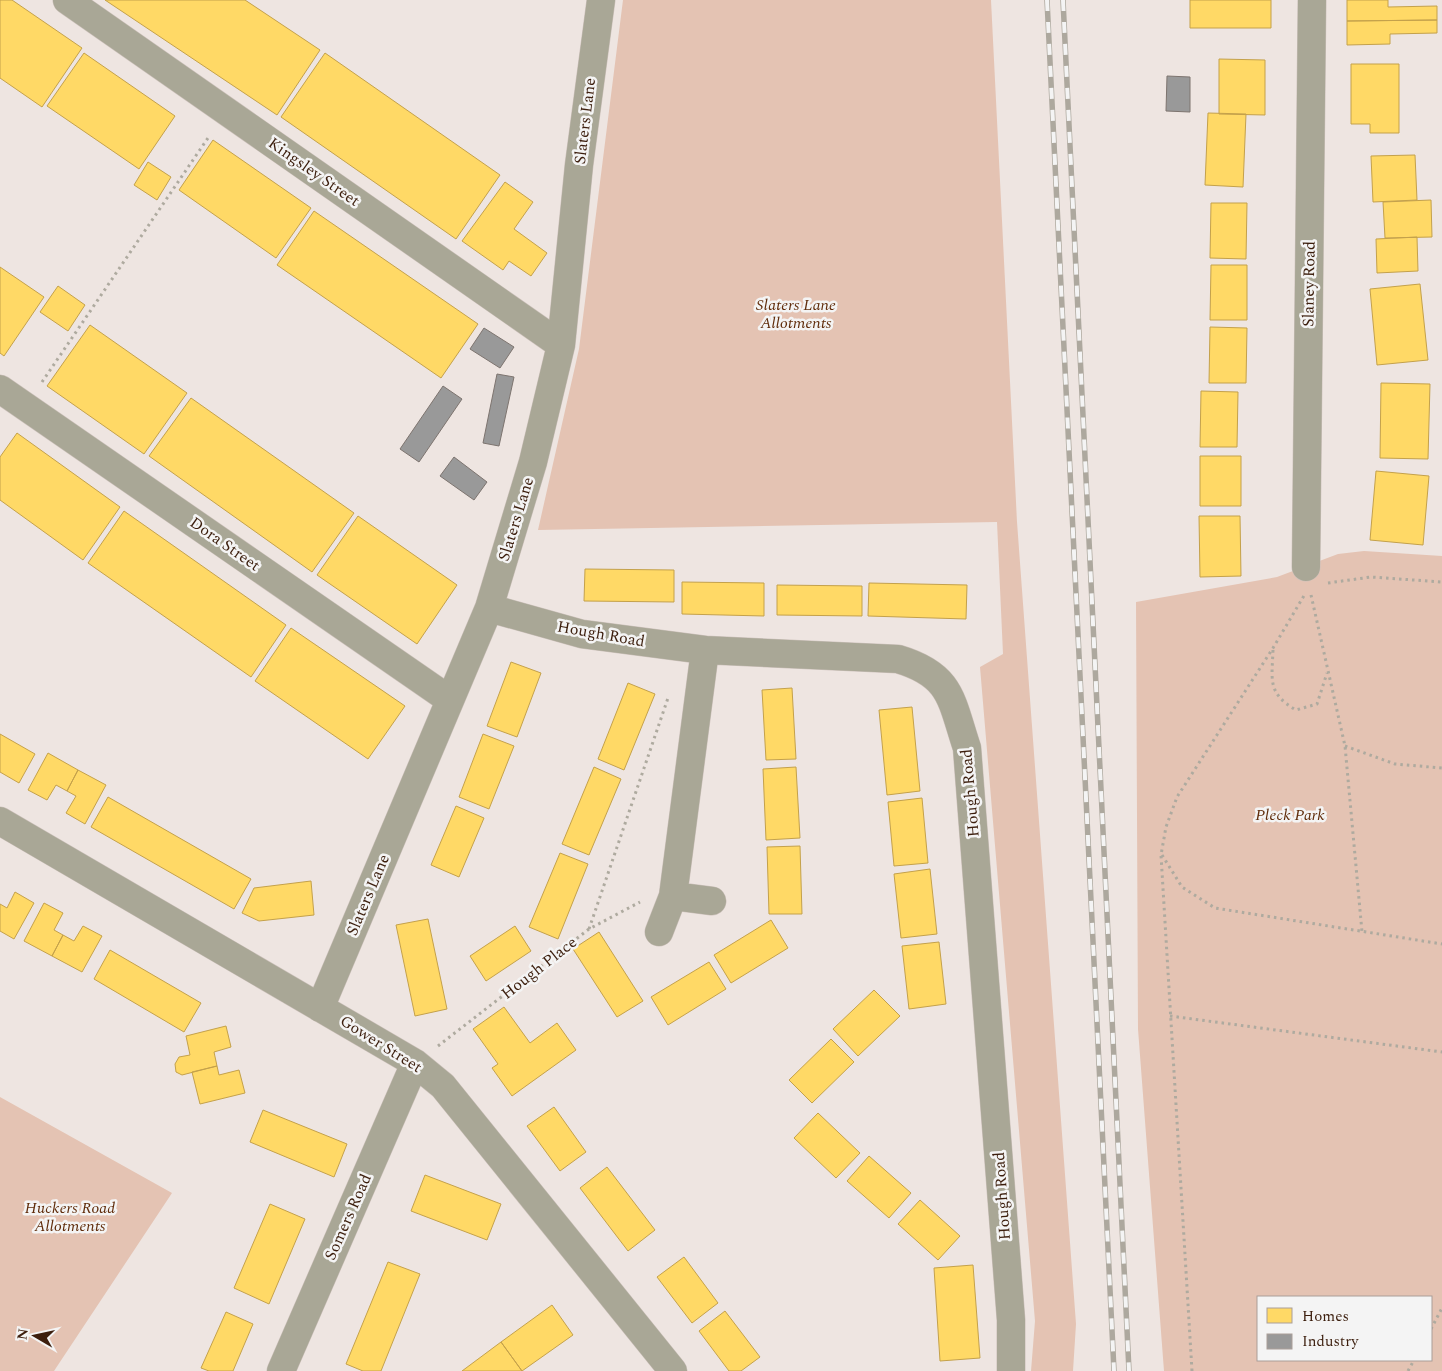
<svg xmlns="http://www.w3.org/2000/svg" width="1442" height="1371" font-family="Spectral,serif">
	<rect width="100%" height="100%" fill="#eee5e1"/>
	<path fill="#e4c3b3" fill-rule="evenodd" d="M623 0H991L1017 522 1076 1324 1073 1371H1031L1035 1321 980 667 1003 654 997 522 538 530 579 349Z
		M1364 551 1442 556V1371H1164L1138 1029 1136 602 1277 577 1338 554ZM1258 1297H1431V1360H1258Z
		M0 1097 172 1193 54 1371H0Z"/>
	<path fill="#ffd966" stroke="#c4a14b" d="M0 0H12L82 48 42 107 0 78Z
		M105 0H245L320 50 277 115Z
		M1190 0H1271V28H1190Z
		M1347 0H1388V7L1437 6V20L1347 21Z
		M1437 20V33L1390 34V44L1347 45V21Z
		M84 53 175 116 139 169 47 106Z
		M325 53 500 175 456 239 281 117Z
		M1219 59 1265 60V115L1219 114Z
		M1351 64H1399V133H1370V124H1351Z
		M1208 113 1246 114 1243 187 1205 185Z
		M213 140 311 208 276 258 179 190Z
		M1415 155 1417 200 1373 202 1371 156Z
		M148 162 171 177 157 200 134 185Z
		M505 182 533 202 514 229 547 253 531 276 509 261 503 270 462 241Z
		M1431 200 1432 237 1385 238 1383 202Z
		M1211 203H1247L1246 259 1210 258Z
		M314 211 478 324 441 378 277 265Z
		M1417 237 1418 271 1377 273 1376 239Z
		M1211 265H1247V320H1210Z
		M0 267 44 297 4 356 0 353Z
		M1420 284 1428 360 1377 365 1370 289Z
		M58 286 85 305 68 331 40 312Z
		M90 325 187 393 144 454 47 386Z
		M1210 327 1247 328 1246 383H1209Z
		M1381 383 1430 384 1428 459 1380 458Z
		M1201 391 1238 392 1237 447H1200Z
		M191 398 354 513 312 572 149 456Z
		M17 433 120 507 83 560 0 500V457Z
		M1200 456H1241V506H1200Z
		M1376 471 1429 476 1423 545 1370 540Z
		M124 511 286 625 251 677 88 563Z
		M358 516 457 585 417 644 317 575Z
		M1199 516H1240L1241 576 1200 577Z
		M585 569 674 570V602L584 601Z
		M682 582 764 583V616L682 614Z
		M869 583 967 585 966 619 868 616Z
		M777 585 862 586V616L777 615Z
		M291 628 405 706 368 759 255 681Z
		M511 662 541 673 517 737 487 726Z
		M628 683 655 694 624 770 598 759Z
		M792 688 796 759 766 760 762 690Z
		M912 707 920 791 887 795 879 710Z
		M0 734 35 754 19 783 0 772Z
		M483 734 514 746 489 809 459 797Z
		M48 753 78 770 67 791 56 785 47 800 28 790Z
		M594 767 621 779 589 855 562 844Z
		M796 767 800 838 766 840 763 769Z
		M78 770 106 785 85 824 66 813 76 796 67 791Z
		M108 797 251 879 234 909 91 827Z
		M922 798 928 863 894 866 888 802Z
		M456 806 484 818 459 877 431 865Z
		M800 846 802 914H769L767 847Z
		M560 853 588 864 558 939 529 927Z
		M930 869 937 934 901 938 894 874Z
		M311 881 314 915 259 921 242 913 254 888Z
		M15 892 34 903 14 939 0 931V904L7 908Z
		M44 903 63 913 54 930 63 935 52 956 24 941Z
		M428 919 447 1009 415 1016 396 925Z
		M771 920 788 948 731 983 714 955Z
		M83 926 102 936 82 972 52 956 63 935 74 941Z
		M515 926 531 951 486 981 470 956Z
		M599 932 643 1001 617 1017 573 949Z
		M939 942 946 1004 909 1009 902 946Z
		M110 950 201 1003 184 1032 94 979Z
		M709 962 726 989 668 1025 651 997Z
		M874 990 900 1016 858 1056 833 1029Z
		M504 1007 530 1043 557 1023 576 1050 512 1096 492 1068 498 1064 473 1029Z
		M226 1026 231 1047 214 1052 217 1066 182 1075 176 1072 175 1064 179 1057 190 1055 186 1036Z
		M831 1039 854 1062 812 1103 789 1080Z
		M217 1066 219 1075 239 1070 245 1093 200 1104 192 1072Z
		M554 1107 586 1152 560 1171 527 1126Z
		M263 1110 347 1144 334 1177 250 1142Z
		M818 1113 860 1153 836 1178 794 1138Z
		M869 1156 911 1193 889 1218 847 1181Z
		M607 1167 655 1230 628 1251 580 1188Z
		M425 1175 501 1204 487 1240 411 1211Z
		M920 1200 960 1236 938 1260 898 1224Z
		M270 1204 305 1219 269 1304 234 1288Z
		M684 1257 718 1303 692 1323 657 1277Z
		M388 1262 420 1274 381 1371H363L346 1364Z
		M973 1265 980 1358 940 1361 934 1268Z
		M552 1305 573 1335 522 1371 501 1342Z
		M725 1311 760 1357 741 1371H729L699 1331Z
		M226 1312 253 1324 233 1371H209L201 1368Z
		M501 1342 522 1371H462Z"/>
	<path fill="#999" stroke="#7d746f" d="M1167 76 1190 77V112L1166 111Z
		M484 328 514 347 500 368 470 349Z
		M497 374 514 377 499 446 483 443Z
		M443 386 462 399 419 462 400 449Z
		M454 457 487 482 474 500 440 476Z"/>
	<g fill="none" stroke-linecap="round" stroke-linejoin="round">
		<defs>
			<path id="minor" d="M67 0 561 345
				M0 389 450 700
				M1306 567 1312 0
				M489 608 582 634 705 650 898 659C952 675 951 700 967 748L1011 1320V1371
				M0 821 415 1063 443 1086 673 1371
				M673 896 712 901
				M659 932 673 896 705 650
				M320 1008 489 608 533 462 561 345 579 165 601 0
				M281 1371 415 1063"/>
		</defs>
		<use href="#minor" stroke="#cdc2bc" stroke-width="29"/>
		<path stroke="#aeaa9f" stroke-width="3" stroke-dasharray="2.5 4" stroke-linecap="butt" d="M42 382 210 135
			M1328 583 1371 577 1442 582
			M1311 595 1345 746 1362 932
			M1273 650C1272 680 1267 693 1296 710L1317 704 1327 673
			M1345 746 1395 764 1442 768
			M1162 855 1182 887 1215 908 1442 944
			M589 929 668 698
			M1170 1016 1442 1052
			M438 1046 589 929 640 902
			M1431 1329 1442 1308
			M1192 1371 1161 855 1166 827 1177 797 1273 648 1305 594
			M1408 1371 1414 1360"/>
		<use href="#minor" stroke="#a9a796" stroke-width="28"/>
		<defs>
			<path id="rail" d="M1047 0 1114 1371
				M1063 0 1129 1371"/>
		</defs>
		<use href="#rail" stroke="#ada89e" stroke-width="5.5"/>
		<use href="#rail" stroke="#f4f4f4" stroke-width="4" stroke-dasharray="11" stroke-linecap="butt"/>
	</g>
	<g text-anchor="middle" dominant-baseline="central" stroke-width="5" stroke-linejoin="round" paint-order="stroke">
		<g font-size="16" fill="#3c1e0d" stroke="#f4f4f4">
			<text transform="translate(585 121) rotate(-83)">Slaters Lane</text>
			<text transform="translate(314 172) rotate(35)">Kingsley Street</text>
			<text transform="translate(1309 284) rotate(-89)">Slaney Road</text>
			<text transform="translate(516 519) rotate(-73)">Slaters Lane</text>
			<text transform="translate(225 544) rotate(35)">Dora Street</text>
			<text transform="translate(601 634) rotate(10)">Hough Road</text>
			<text transform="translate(970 793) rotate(-95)">Hough Road</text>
			<text transform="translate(368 895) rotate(-67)">Slaters Lane</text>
			<text transform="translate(539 968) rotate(-38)">Hough Place</text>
			<text transform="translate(381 1044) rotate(32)">Gower Street</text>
			<text transform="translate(1002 1196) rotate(-94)">Hough Road</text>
			<text transform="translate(348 1217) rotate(-66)">Somers Road</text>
		</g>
		<g font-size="16" font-style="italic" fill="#602c0a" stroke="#f4f4f4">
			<text x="796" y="305">Slaters Lane<tspan x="796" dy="18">Allotments</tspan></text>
			<text x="1290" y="815">Pleck Park</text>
			<text x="70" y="1208">Huckers Road<tspan x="70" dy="18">Allotments</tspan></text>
		</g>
	</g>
	<rect x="1257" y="1296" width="175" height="65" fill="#f4f4f4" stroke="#aa9e98"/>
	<rect x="1267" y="1308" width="25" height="15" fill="#ffd966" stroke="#aa9e98"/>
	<text x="1302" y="1321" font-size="15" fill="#3c1e0d">Homes</text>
	<rect x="1267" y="1334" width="25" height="15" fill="#999999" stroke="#aa9e98"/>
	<text x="1302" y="1346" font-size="15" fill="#3c1e0d">Industry</text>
	<g transform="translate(35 1336) rotate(279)" stroke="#f4f4f4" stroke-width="4" paint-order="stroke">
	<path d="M0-4L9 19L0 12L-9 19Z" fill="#3c1e0d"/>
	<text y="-8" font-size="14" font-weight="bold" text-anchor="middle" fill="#3c1e0d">N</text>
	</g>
</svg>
